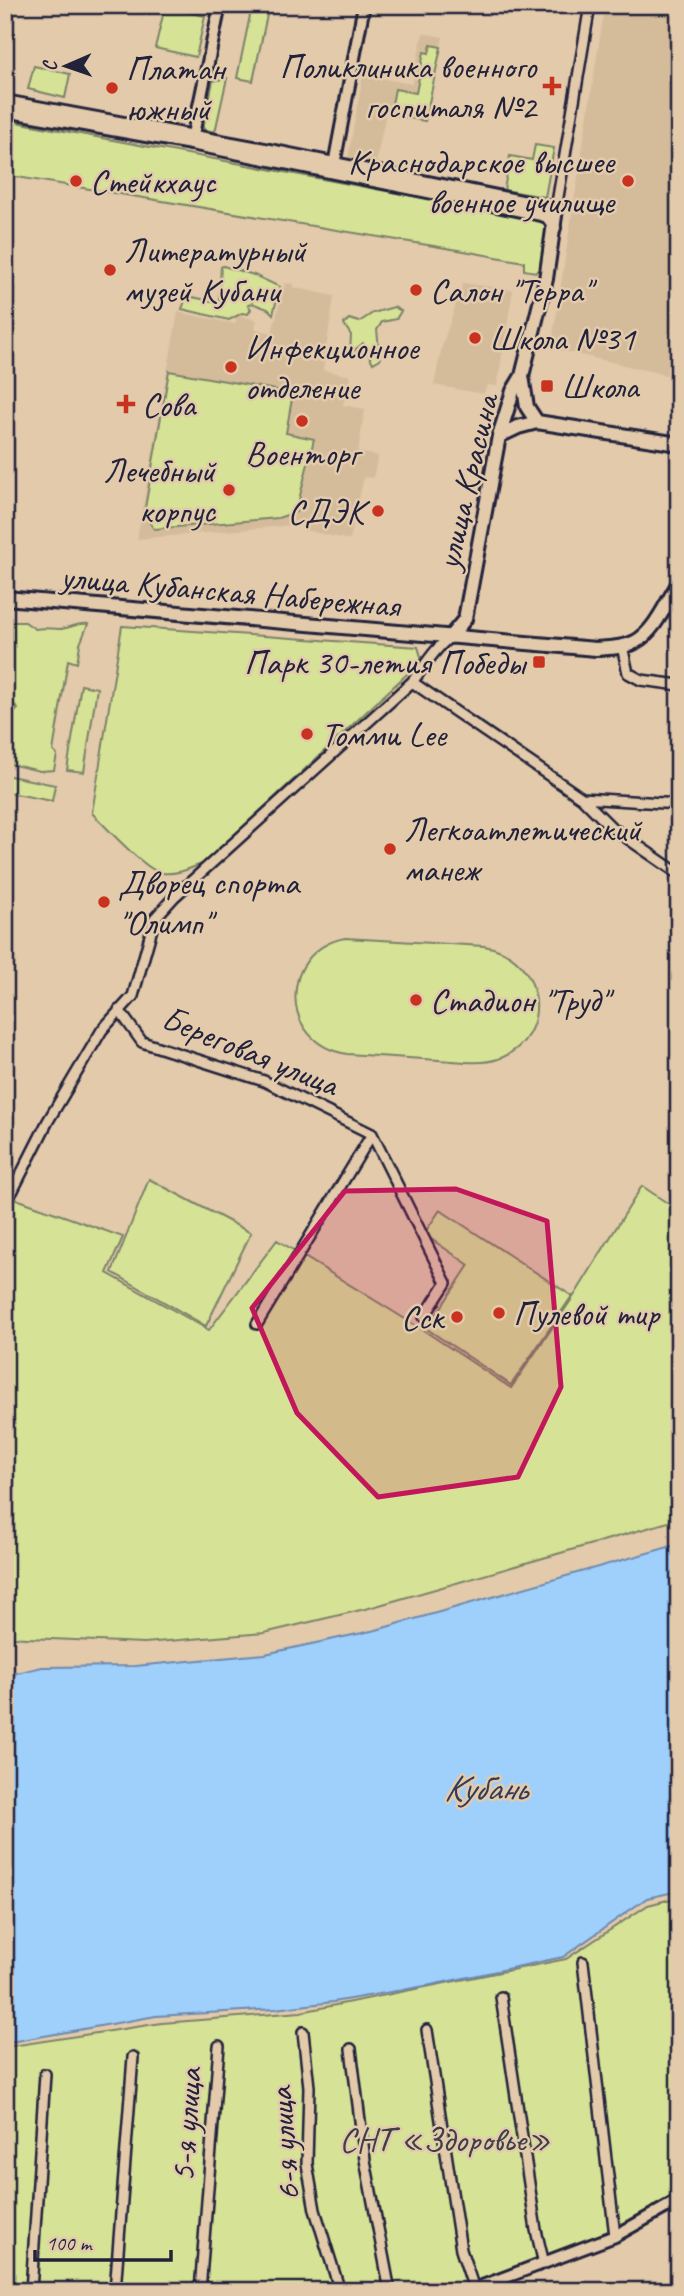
<svg xmlns="http://www.w3.org/2000/svg" width="684" height="2296" font-family="Caveat,sans-serif">
	<rect width="100%" height="100%" fill="#e2caab"/>
	<filter id="ink" filterUnits="userSpaceOnUse"><feTurbulence type="fractalNoise" baseFrequency=".0143" numOctaves="2"/><feDisplacementMap in="SourceGraphic" scale="14" xChannelSelector="R" yChannelSelector="G"/><feConvolveMatrix kernelMatrix="1 2 1 2 8 2 1 2 1" color-interpolation-filters="sRGB"/></filter>
	<g filter="url(#ink)">
		<path fill="#d4bc9b" d="M605 5H679V378L551 348Z
			M423 33 443 37 425 121 386 113 375 168 347 163 363 75 412 84Z
			M285 283 293 284V287L334 296 323 370 351 376 343 405 365 409 358 452 378 456 373 478 364 477 350 540 304 530 305 524 137 539 178 312 235 324 237 315 257 320 255 329 272 333Z
			M463 283 513 290 497 386 488 385 483 394 434 385 442 346Z"/>
		<path fill="#d6e396" stroke="#7c8268" stroke-width="2" d="M252 6 268 10 253 81 237 78Z
			M165 7 205 16 196 57 155 48Z
			M431 45 441 47 425 121 390 114 395 89 416 93 424 52 429 53Z
			M34 66 70 74 65 98 28 89Z
			M227 78 215 132 203 129 213 81Z
			M5 120 542 220 547 231 540 268 536 272 524 270V262L464 251 5 175Z
			M535 145 554 148 545 197 504 190 510 156 532 160Z
			M223 266 254 275 280 287 273 314 268 309 252 303 248 305 251 309 248 314 242 313 229 320 182 309 187 296 216 302 219 300 221 267Z
			M394 307 401 311 396 319 382 322 377 330 380 359 373 363 363 343 350 354 351 335 344 324 349 319 359 322 373 313Z
			M169 371 293 393 286 433 314 439 296 512 278 518 154 529 144 514Z
			M9 622H25L35 629C44 627 51 629 59 629 70 629 77 622 88 624L80 644 77 663 68 660 53 751 57 755 54 770 40 771 5 763V716L14 713 18 709 11 702 5 701V624Z
			M122 626 418 647 422 660 204 863C191 868 177 875 162 873 146 871 105 826 92 813Z
			M81 685 97 688 84 772 67 770Z
			M5 775 55 785 52 801 5 792Z
			M345 938 484 946C545 955 556 1038 498 1059 480 1065 458 1061 439 1060 409 1058 378 1056 347 1054 279 1044 278 951 345 938Z
			M149 1179 251 1233 206 1326 112 1272Z
			M642 1186 679 1211V1519L369 1608 264 1633 144 1643 5 1637V1195L123 1237 107 1273 209 1330 277 1240 423 1330 511 1388 576 1293Z
			M440 1210 572 1296 511 1385 427 1329 469 1265 424 1234Z
			M679 1897V2200L615 2236 469 2291H5V2047L162 2023 301 2012 566 1959 648 1905Z"/>
		<path fill="#9fcffb" stroke="#6d8aae" stroke-width="2" d="M679 1544V1891L647 1898 563 1957 431 1985 333 2002 275 2009 156 2016 5 2043V1669L13 1674 42 1667 135 1666 265 1654 376 1630Z"/>
		<g fill="none" stroke-linecap="round" stroke-linejoin="round">
			<defs>
				<path id="minor" d="M556 209 590 5
					M622 646 628 673 641 680 679 685
					M412 682 582 798 611 827 679 874
					M582 798 679 804
					M119 1010 142 1042 264 1081 372 1134 446 1283 424 1317
					M12 1192 48 1121 102 1030 133 996 155 918 174 897 412 682C425 666 434 649 450 637
					M257 1324 372 1134
					M583 1962 615 2236
					M501 1997 536 2230 544 2264
					M427 2030 461 2250 474 2289
					M303 2032 309 2087 307 2164 315 2210 340 2291
					M351 2049 365 2160 390 2291
					M31 2291 45 2074
					M115 2291 133 2057
					M200 2291 219 2046"/>
				<path id="tertiary" d="M5 111 191 144 541 215 547 217 555 228
					M191 144 220 5
					M333 170 364 5
					M469 2291 615 2236 679 2200"/>
				<path id="secondary" d="M5 102 265 150 556 209 546 279 522 376 527 407 537 422
					M499 436 518 427 537 422 679 444
					M5 598 596 649C609 648 624 648 635 642 655 632 667 601 679 583
					M450 637 465 619 499 436 513 391 522 376"/>
			</defs>
			<use href="#minor" stroke="#22223b" stroke-width="14"/>
			<use href="#tertiary" stroke="#22223b" stroke-width="16"/>
			<use href="#secondary" stroke="#22223b" stroke-width="18"/>
			<use href="#minor" stroke="#e2caab" stroke-width="9"/>
			<use href="#tertiary" stroke="#e2caab" stroke-width="10"/>
			<use href="#secondary" stroke="#e2caab" stroke-width="12"/>
		</g>
	</g>
	<path fill="#c2185b" fill-opacity="0.2" stroke="#c2185b" stroke-width="5" stroke-linejoin="round" d="M456 1189 547 1221 561 1387 518 1477 378 1497 297 1413 252 1308 345 1191Z"/>
	<g fill="#c8321e" stroke="#e2caab" stroke-width="2.5">
		<path d="M548.5 75.5h7v7h7v7h-7v7h-7v-7h-7v-7h7z"/>
		<circle cx="112" cy="88" r="7"/>
		<circle cx="76" cy="181" r="7"/>
		<circle cx="628" cy="181" r="7"/>
		<circle cx="110" cy="270" r="7"/>
		<circle cx="416" cy="290" r="7"/>
		<circle cx="475" cy="338" r="7"/>
		<circle cx="231" cy="367" r="7"/>
		<rect x="540" y="379" width="14" height="14" rx="3.5"/>
		<path d="M122.5 393.5h7v7h7v7h-7v7h-7v-7h-7v-7h7z"/>
		<circle cx="302" cy="421" r="7"/>
		<circle cx="229" cy="490" r="7"/>
		<circle cx="378" cy="511" r="7"/>
		<rect x="532" y="655" width="14" height="14" rx="3.5"/>
		<circle cx="307" cy="734" r="7"/>
		<circle cx="390" cy="849" r="7"/>
		<circle cx="104" cy="902" r="7"/>
		<circle cx="416" cy="1000" r="7"/>
		<circle cx="499" cy="1313" r="7"/>
		<circle cx="457" cy="1317" r="7"/>
	</g>
	<g text-anchor="middle" dominant-baseline="central" stroke-width="5" stroke-linejoin="round" paint-order="stroke">
		<g font-size="35" fill="#22223b" stroke="#e2caab" text-anchor="start">
			<text x="536" y="66" text-anchor="end">Поликлиника военного<tspan x="536" dy="40">госпиталя №2</tspan></text>
			<text x="126" y="68">Платан<tspan x="126" dy="40">южный</tspan></text>
			<text x="614" y="161" text-anchor="end">Краснодарское высшее<tspan x="614" dy="40">военное училище</tspan></text>
			<text x="90" y="181">Стейкхаус</text>
			<text x="124" y="250">Литературный<tspan x="124" dy="40">музей Кубани</tspan></text>
			<text x="430" y="290">Салон "Терра"</text>
			<text x="489" y="338">Школа №31</text>
			<text x="245" y="347">Инфекционное<tspan x="245" dy="40">отделение</tspan></text>
			<text x="561" y="386">Школа</text>
			<text x="142" y="404">Сова</text>
			<text x="302" y="453" text-anchor="middle">Военторг</text>
			<text x="215" y="470" text-anchor="end">Лечебный<tspan x="215" dy="40">корпус</tspan></text>
			<text x="364" y="511" text-anchor="end">СДЭК</text>
			<text x="525" y="662" text-anchor="end">Парк 30-летия Победы</text>
			<text x="321" y="734">Томми Lee</text>
			<text x="404" y="829">Легкоатлетический<tspan x="404" dy="40">манеж</tspan></text>
			<text x="118" y="882">Дворец спорта<tspan x="118" dy="40">"Олимп"</tspan></text>
			<text x="430" y="1000">Стадион "Труд"</text>
			<text x="513" y="1313">Пулевой тир</text>
			<text x="443" y="1317" text-anchor="end">Сск</text>
		</g>
		<g font-size="35" fill="#22223b" stroke="#e2caab">
			<text transform="translate(467 482) rotate(-77)">улица Красина</text>
			<text transform="translate(230 591) rotate(5)">улица Кубанская Набережная</text>
			<text transform="translate(250 1051) rotate(22)">Береговая улица</text>
			<text transform="translate(186 2125) rotate(-86)">5-я улица</text>
			<text transform="translate(284 2144) rotate(-94)">6-я улица</text>
		</g>
		<g font-size="35" fill="#3d3f49" stroke="#e2caab">
			<text x="445" y="2139">СНТ «Здоровье»</text>
		</g>
		<g font-size="37" font-style="italic" fill="#353c58" stroke="#e2caab">
			<text x="485" y="1787">Кубань</text>
		</g>
	</g>
	<rect width="684" height="2296" fill="none" stroke="#e2caab" stroke-width="28"/>
	<rect x="14" y="14" width="656" height="2268" fill="none" stroke="#22223b" stroke-width="2.5" filter="url(#ink)"/>
	<g transform="translate(66 66) rotate(268)" stroke="#e2caab" stroke-width="5" paint-order="stroke">
	<path d="M0-5L12 26L0 18L-12 26Z" fill="#22223b"/>
	<text y="-10" font-size="19" font-weight="bold" text-anchor="middle" fill="#22223b">С</text>
	</g>
	<path d="M35 2250v10h136v-10" fill="none" stroke="#22223b" stroke-width="3.5"/>
	<text x="46" y="2250" font-size="21" fill="#22223b" stroke="#e2caab" stroke-width="5" paint-order="stroke">100 m</text>
</svg>
